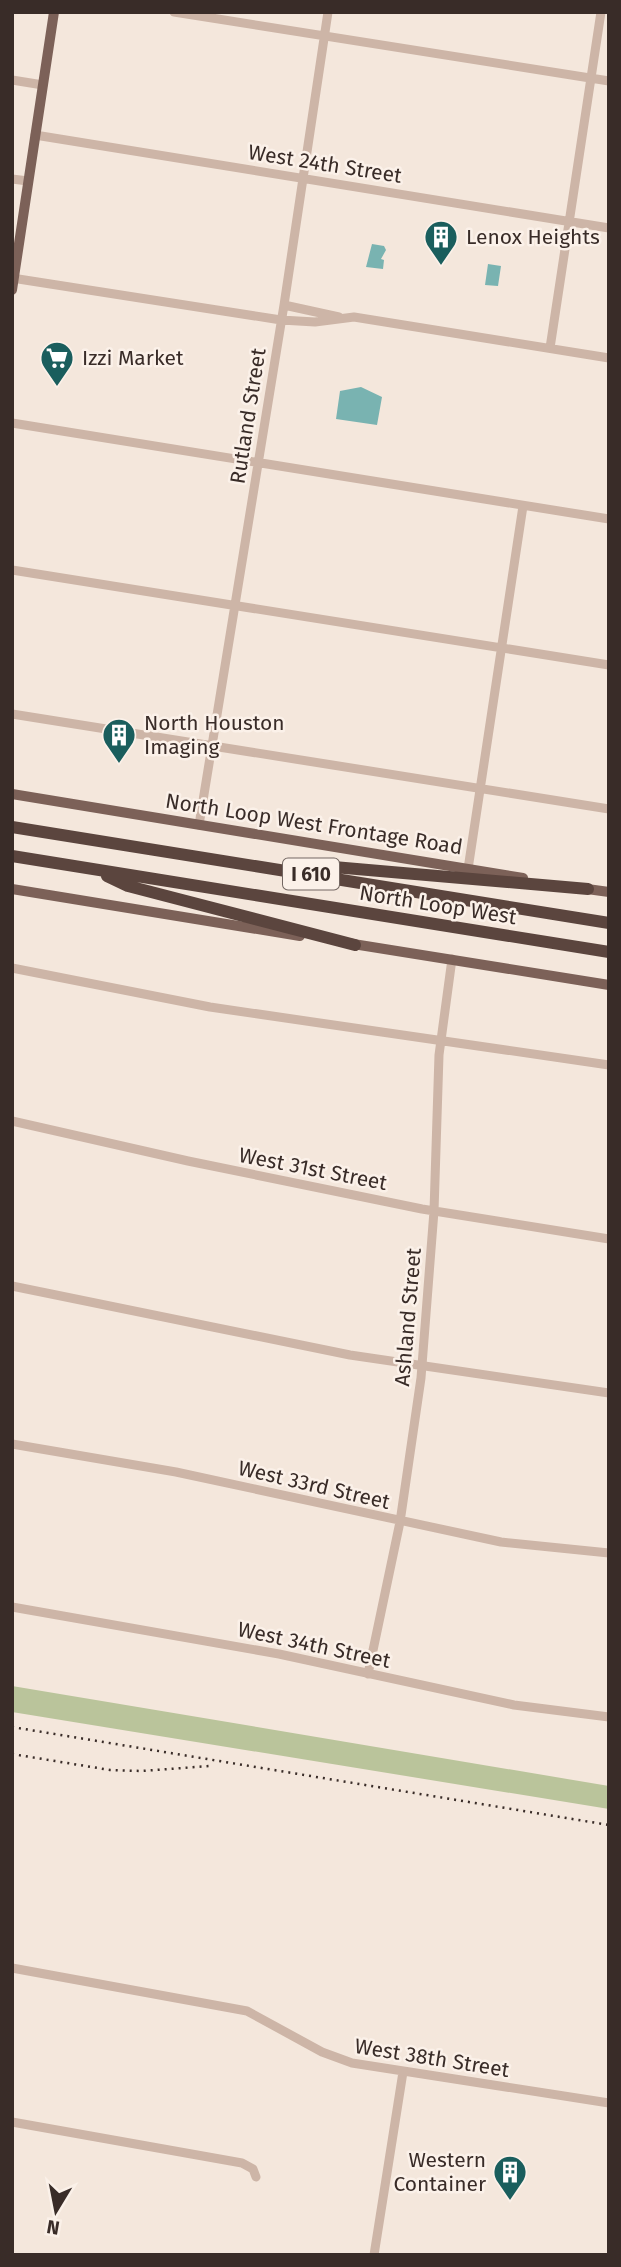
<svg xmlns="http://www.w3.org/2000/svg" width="621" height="2267" font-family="'Fira Sans',sans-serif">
	<rect width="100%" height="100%" fill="#f4e7dc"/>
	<path fill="#bac49b" d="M12 1686 609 1786V1809L12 1712Z"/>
	<path fill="#79b3b1" d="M372 244 384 246 386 250 381 259 384 260 383 269 366 267Z
		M488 264 501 266 498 286 485 285Z
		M361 387 382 397 377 425 336 419 340 391Z"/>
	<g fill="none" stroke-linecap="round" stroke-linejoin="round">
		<path stroke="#cdb5a7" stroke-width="9" d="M174 12 609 81
			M12 80 43 85
			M35 135 609 228
			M12 179 28 181
			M12 278 281 320 315 322 354 317 609 358
			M284 305 339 317
			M550 348 601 12
			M12 423 609 519
			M12 570 609 665
			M12 714 609 809
			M199 825 284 305 328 12
			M468 869 523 506
			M12 968 210 1007 609 1065
			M12 1121 188 1161 422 1209 609 1239
			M12 1286 350 1355 609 1393
			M12 1444 176 1472 501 1542 609 1553
			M12 1607 279 1654 514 1705 609 1717
			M368 1674 400 1522 421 1378 434 1211 439 1055 452 959
			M12 1968 247 2011 322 2052 352 2063 609 2103
			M12 2122 242 2163 253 2169 256 2177
			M374 2255 403 2072"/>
		<path stroke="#7c6158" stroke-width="10" d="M12 290 54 12
			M12 794 523 878
			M580 888 609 892
			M12 889 300 936
			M347 943 609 985"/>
		<path stroke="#5b453e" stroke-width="12" d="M12 827 609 923
			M12 856 609 952
			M299 864 588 889
			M107 876 128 886 355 945"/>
		<path stroke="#392c28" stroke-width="2.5" stroke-dasharray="2 5" stroke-linecap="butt" d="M12 1727 609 1825
			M12 1754 110 1770 141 1771 210 1766"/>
	</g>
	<defs>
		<symbol id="building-pin" viewBox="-11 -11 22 30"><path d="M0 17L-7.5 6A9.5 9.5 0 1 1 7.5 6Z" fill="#1a5e5d" stroke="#fbf1e9"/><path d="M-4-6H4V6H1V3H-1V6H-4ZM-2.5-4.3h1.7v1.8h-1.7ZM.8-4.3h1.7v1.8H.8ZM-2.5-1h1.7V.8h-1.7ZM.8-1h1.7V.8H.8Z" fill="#fff"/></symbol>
		<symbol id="supermarket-pin" viewBox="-11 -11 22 30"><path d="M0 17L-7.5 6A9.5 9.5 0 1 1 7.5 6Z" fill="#1a5e5d" stroke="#fbf1e9"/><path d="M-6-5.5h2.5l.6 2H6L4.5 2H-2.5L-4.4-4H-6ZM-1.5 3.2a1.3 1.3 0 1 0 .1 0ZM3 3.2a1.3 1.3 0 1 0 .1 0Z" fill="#fff"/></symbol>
	</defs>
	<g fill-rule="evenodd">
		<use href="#building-pin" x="422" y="218" width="38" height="52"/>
		<use href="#supermarket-pin" x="38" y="339" width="38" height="52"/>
		<use href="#building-pin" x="100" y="716" width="38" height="52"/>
		<use href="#building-pin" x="491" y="2153" width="38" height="52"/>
	</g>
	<g text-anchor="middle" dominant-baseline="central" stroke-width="5" stroke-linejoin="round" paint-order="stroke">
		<rect fill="#fbf1e9" stroke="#736762" stroke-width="2" x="283" y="858.5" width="56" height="31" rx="5"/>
		<g font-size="19" font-weight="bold" fill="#392c28">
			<text x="311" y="874">I 610</text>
		</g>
		<g font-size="21" fill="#392c28" stroke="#fbf1e9">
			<text transform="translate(325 164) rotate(9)">West 24th Street</text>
			<text transform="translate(248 416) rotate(-81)">Rutland Street</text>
			<text transform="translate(314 824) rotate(9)">North Loop West Frontage Road</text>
			<text transform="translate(438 905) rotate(9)">North Loop West</text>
			<text transform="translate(313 1169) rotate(11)">West 31st Street</text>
			<text transform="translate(408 1317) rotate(-85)">Ashland Street</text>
			<text transform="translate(314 1485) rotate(13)">West 33rd Street</text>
			<text transform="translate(314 1645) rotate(12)">West 34th Street</text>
			<text transform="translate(432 2058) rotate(9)">West 38th Street</text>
		</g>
		<g font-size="21" fill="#392c28" stroke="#fbf1e9" text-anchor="start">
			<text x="466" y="237">Lenox Heights</text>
			<text x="82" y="358">Izzi Market</text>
			<text x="144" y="723">North Houston<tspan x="144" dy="24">Imaging</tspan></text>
			<text x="486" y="2160" text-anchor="end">Western<tspan x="486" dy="24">Container</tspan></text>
		</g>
	</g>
	<rect width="621" height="2267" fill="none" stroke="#392c28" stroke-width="28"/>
	<g transform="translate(56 2211) rotate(190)" stroke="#fbf1e9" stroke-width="5" paint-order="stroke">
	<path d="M0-5L12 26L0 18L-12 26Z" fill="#392c28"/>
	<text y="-10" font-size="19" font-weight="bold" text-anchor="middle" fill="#392c28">N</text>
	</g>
</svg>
